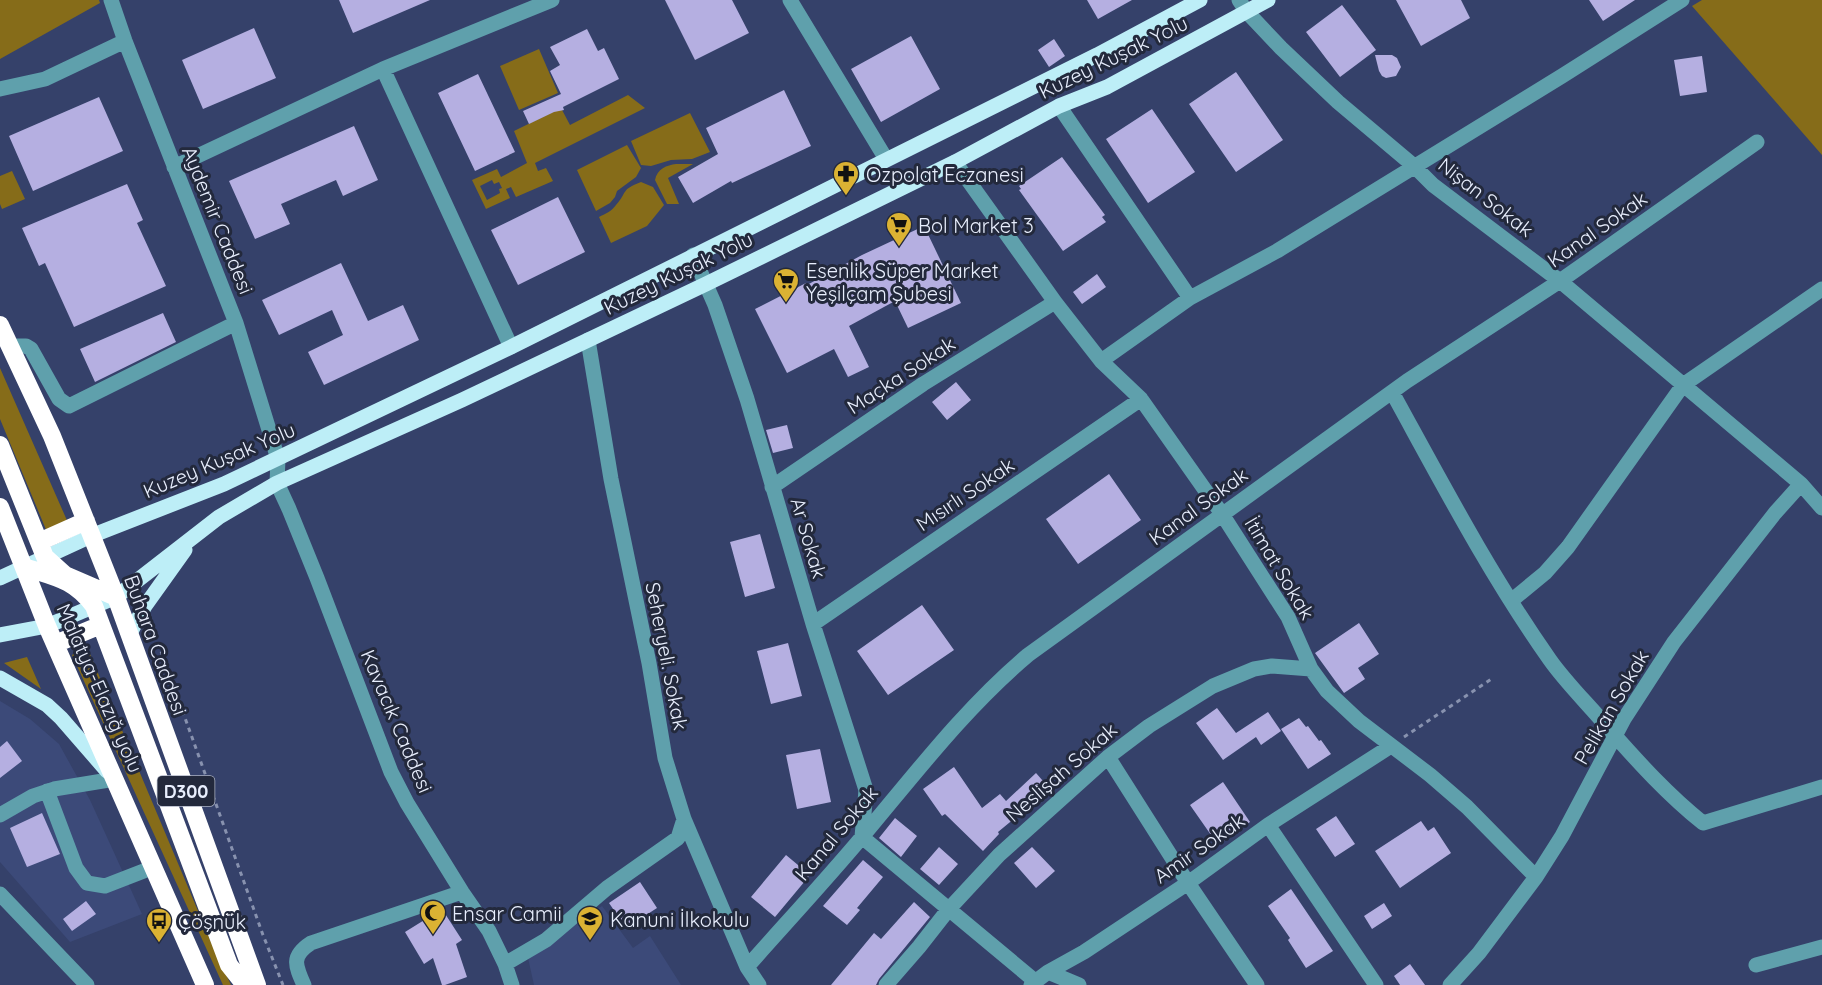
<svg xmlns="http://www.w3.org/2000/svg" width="1822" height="985" font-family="Quicksand,sans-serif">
	<rect width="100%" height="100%" fill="#35416a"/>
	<path fill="#3c4a79" d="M0 701 30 719 59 744 90 800 142 914 70 942 0 862Z
		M602 906 633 948 650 936 681 985H534L528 958Z"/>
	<path fill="#866c19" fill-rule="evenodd" d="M0 0H99L100 3 0 59Z
		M1702 0H1822V155L1692 6Z
		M539 49 558 93 519 110 500 66Z
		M628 95 645 108 535 163 538 171 546 168 553 181 516 197 511 187 506 189 510 198 486 209 472 180 497 169 501 177 527 163 514 131 561 108 570 125ZM492 180 494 184 499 182 502 188 499 189 500 193 487 200 480 186Z
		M690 113 710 152 692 159 671 160 651 166 641 165 631 141Z
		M627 145 641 168 636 177 617 191 615 197 610 203 596 211 577 170Z
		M676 164H693L668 178 679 204H667L655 180C657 169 667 165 676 164Z
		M12 171 25 199 2 209 0 204V176Z
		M641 182 653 187 664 205 647 226 611 243 599 217C605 214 612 211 616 205 628 192 620 190 641 182Z
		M0 368 69 525 47 532 0 419Z
		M87 647 214 949 231 985H223L72 655Z
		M27 657 41 689 4 663Z"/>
	<path fill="#b5afe1" d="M339 0H430L353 33Z
		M665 0H732L749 33 695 60Z
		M1087 0H1132L1098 19Z
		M1396 0H1461L1470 18 1421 46Z
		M1589 0H1635L1603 21Z
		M1342 5 1376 50 1340 77 1306 32Z
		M254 28 276 78 203 109 182 60Z
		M587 29 598 51 604 48 619 79 563 107 564 110 554 112 529 124 523 111 561 94 550 71 560 65 550 47Z
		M911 36 940 89 881 122 851 69Z
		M1054 39 1065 56 1049 67 1038 50Z
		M1375 55H1392L1397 58 1401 67 1396 76 1386 78 1382 76 1379 71Z
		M1702 56 1707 92 1680 96 1674 60Z
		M1236 72 1283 140 1236 172 1189 104Z
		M478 74 515 152 475 171 438 93Z
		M784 90 811 146 732 183 731 181 693 203 678 177 718 154 706 128Z
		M99 97 123 151 33 191 9 136Z
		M1152 109 1195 172 1148 203 1106 139Z
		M354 126 378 180 343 196 336 180 281 204 290 224 255 239 229 181Z
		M1062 157 1105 215 1102 217 1106 222 1063 251 1019 190 1021 189 1019 186Z
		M127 184 143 220 137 223 166 286 74 327 45 263 39 266 22 228Z
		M558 197 585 252 518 285 491 230Z
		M924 226 961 303 908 328 895 301 849 326 869 367 848 377 834 349 787 373 755 309 806 283 807 285 862 255Z
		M341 263 368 321 403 305 419 340 324 385 308 352 343 335 332 310 279 335 262 300Z
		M1097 274 1106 287 1082 304 1073 292Z
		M163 313 176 342 95 382 80 349Z
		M956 382 971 400 947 420 932 402Z
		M787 425 793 448 773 453 766 430Z
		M1109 474 1141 520 1078 564 1046 519Z
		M760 534 775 588 745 597 730 542Z
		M922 605 954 650 888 695 857 651Z
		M1359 623 1379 654 1358 668 1365 679 1344 693 1315 653Z
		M788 643 802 696 771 704 757 651Z
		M1217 708 1236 733 1268 712 1281 731 1261 745 1256 737 1223 760 1196 723Z
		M1299 718 1306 727 1308 726 1319 741 1321 740 1331 754 1308 769 1281 729Z
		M7 741 22 761 0 778V747Z
		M820 749 831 802 797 809 786 755Z
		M954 767 982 808 1000 794 1006 801 1036 773 1050 789 998 832 999 834 983 851 945 814 942 816 923 789Z
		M1223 782 1250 822 1218 845 1190 805Z
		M42 813 60 854 27 867 10 828Z
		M1336 816 1355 844 1335 857 1316 829Z
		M895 818 917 836 901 857 879 838Z
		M1421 821 1428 831 1434 827 1451 853 1400 888 1375 851Z
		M939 847 958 864 939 885 920 869Z
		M1032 847 1055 871 1036 888 1014 863Z
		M786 855 810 875 775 917 751 897Z
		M863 860 883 877 857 908 860 910 847 925 823 906Z
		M640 882 657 908 626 928 609 903Z
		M1291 889 1333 951 1306 968 1288 940 1290 938 1268 906Z
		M86 901 96 914 72 931 63 919Z
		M914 902 930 917 879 979 876 985H831L874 933 881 939Z
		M1384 903 1392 916 1372 929 1364 916Z
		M442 909 462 940 456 944 467 977 445 985H442L433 958 424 964 405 932Z
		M1410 964 1425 985H1400L1394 976Z"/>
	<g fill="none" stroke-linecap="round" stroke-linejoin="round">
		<path stroke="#8892af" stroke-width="3" stroke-dasharray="4.5 4.5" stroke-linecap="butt" d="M152 626 263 935 283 985
			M1404 737 1493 678"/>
		<path stroke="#5fa0ac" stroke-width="15" d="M111 0 125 41 236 323 278 459 277 483 289 509 317 578 391 772 407 803 462 892 489 931 505 964 512 985
			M790 0 886 159
			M1239 0 1247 12 1281 48 1338 102 1414 166 1433 185 1560 281 1801 484
			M383 69 511 347
			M0 89 45 79 125 41
			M1059 106 1190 298
			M955 162 1055 302 1101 361 1141 399 1222 514 1288 617 1311 669 1327 691 1359 721 1430 775 1467 807 1536 877
			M174 167 383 69 552 0
			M693 255 715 305 747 399 813 624 866 790 862 837 1035 981
			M588 340 611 479 649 663 665 758 684 819 747 967
			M10 346H26L31 349 59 399 69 406 236 323
			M1101 361 1190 298 1277 251 1562 76 1682 0
			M1392 392C1442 483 1490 575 1550 660 1567 684 1590 706 1609 729 1639 763 1668 795 1703 823L1822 787
			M772 487 923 384 1055 302
			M1511 601 1545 573 1568 547 1683 385 1822 289
			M813 624 1141 399
			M1108 757 1188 883 1257 985
			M47 791 76 868 87 883 105 886 154 867
			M0 815 33 796 54 789 115 779
			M1268 825 1376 985
			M0 894 87 985
			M505 964 546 940 607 888 678 838 684 819
			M1756 965 1822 947
			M1048 972 1079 985
			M304 985C295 965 291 956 311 943L462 892
			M759 985 747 967C786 923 825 881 862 837 915 774 965 708 1028 655L1407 381 1560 281 1757 142
			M886 985 919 947 948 910 999 855 1108 757 1149 726 1213 686 1254 669 1272 666 1311 669
			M1031 985 1048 972 1084 952 1188 883 1268 825 1391 746
			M1450 985 1479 953 1536 877 1562 836 1624 719 1674 642 1775 513 1801 484 1822 508"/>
		<path stroke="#bdeef7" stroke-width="15" d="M0 578 91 536 224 484 511 347 1097 55 1200 0
			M0 635 47 626 116 597 219 517 277 483 462 400 706 284 955 162 1059 106 1107 87 1268 0
			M129 635 145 606 185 550
			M0 678 47 705 61 718 107 771"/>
		<path stroke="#fff" stroke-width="18" d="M0 325 52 436 116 597 257 985
			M0 445 45 557 65 575 116 597
			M0 507 47 626 205 985
			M39 542 86 521
			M24 567C55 577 74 579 94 606L229 965 245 985
			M55 644 101 625"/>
	</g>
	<defs>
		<symbol id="pharmacy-pin" viewBox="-11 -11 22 30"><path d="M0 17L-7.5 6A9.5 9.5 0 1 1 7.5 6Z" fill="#dbb233" stroke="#23293c"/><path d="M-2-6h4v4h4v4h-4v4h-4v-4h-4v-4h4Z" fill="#111"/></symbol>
		<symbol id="supermarket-pin" viewBox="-11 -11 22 30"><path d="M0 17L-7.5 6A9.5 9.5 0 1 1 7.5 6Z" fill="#dbb233" stroke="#23293c"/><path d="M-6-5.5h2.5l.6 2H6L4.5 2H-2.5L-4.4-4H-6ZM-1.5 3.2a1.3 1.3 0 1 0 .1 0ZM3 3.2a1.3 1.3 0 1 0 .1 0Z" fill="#111"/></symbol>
		<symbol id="mosque-pin" viewBox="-11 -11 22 30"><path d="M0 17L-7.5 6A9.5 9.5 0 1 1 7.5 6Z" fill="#dbb233" stroke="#23293c"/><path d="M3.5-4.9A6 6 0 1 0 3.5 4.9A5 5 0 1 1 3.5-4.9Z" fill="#111"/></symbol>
		<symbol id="school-pin" viewBox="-11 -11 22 30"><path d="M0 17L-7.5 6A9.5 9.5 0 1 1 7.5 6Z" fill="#dbb233" stroke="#23293c"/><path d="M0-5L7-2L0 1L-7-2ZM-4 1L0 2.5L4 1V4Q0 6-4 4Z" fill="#111"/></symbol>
		<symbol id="bus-pin" viewBox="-11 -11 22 30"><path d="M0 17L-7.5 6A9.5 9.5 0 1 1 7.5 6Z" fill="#dbb233" stroke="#23293c"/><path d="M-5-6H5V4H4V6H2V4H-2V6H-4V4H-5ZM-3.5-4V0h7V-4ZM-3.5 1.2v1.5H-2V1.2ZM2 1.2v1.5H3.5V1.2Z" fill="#111"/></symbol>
	</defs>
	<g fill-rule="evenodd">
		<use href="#pharmacy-pin" x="831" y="159" width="30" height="40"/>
		<use href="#supermarket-pin" x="884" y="210" width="30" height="40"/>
		<use href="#supermarket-pin" x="771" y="266" width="30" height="40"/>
		<use href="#mosque-pin" x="418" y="898" width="30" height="40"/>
		<use href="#school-pin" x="575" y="904" width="30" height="40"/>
		<use href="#bus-pin" x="144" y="906" width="30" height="40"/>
	</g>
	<g text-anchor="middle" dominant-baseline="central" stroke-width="6" stroke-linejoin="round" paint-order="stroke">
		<rect fill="#23293c" stroke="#adb3c3" stroke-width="1.5" x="157.5" y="776" width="57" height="30" rx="4.5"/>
		<g font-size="18" font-weight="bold" fill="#e8eefd">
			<text x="186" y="791">D300</text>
		</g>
		<g font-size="20" fill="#e8eefd" stroke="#23293c">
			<text transform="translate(1113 57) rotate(-26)">Kuzey Kuşak Yolu</text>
			<text transform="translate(1486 197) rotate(38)">Nişan Sokak</text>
			<text transform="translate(218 220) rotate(68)">Aydemir Caddesi</text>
			<text transform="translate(1597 229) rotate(-35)">Kanal Sokak</text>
			<text transform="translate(678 273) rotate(-26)">Kuzey Kuşak Yolu</text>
			<text transform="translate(901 375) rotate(-33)">Maçka Sokak</text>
			<text transform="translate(219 460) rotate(-23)">Kuzey Kuşak Yolu</text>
			<text transform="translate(965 494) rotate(-34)">Mısırlı Sokak</text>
			<text transform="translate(1198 506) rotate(-36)">Kanal Sokak</text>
			<text transform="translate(809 538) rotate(74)">Ar Sokak</text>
			<text transform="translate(1280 568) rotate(59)">İtimat Sokak</text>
			<text transform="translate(156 645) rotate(70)">Buhara Caddesi</text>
			<text transform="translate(667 656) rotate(79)">Seheryeli. Sokak</text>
			<text transform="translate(100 688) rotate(66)">Malatya-Elazığ yolu</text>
			<text transform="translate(1611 707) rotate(-60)">Pelikan Sokak</text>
			<text transform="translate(397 721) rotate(67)">Kavacık Caddesi</text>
			<text transform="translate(1061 772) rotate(-41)">Neslişah Sokak</text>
			<text transform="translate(836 833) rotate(-50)">Kanal Sokak</text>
			<text transform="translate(1199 848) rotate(-35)">Amir Sokak</text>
		</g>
		<g font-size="20" fill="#e8eefd" stroke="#23293c" text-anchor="start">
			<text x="866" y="174">Ozpolat Eczanesi</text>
			<text x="918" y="225">Bol Market 3</text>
			<text x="806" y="270">Esenlik Süper Market<tspan x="806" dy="23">Yeşilçam Şubesi</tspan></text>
			<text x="452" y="913">Ensar Camii</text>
			<text x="610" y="919">Kanuni İlkokulu</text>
			<text x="178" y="921">Çöşnük</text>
		</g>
	</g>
</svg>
